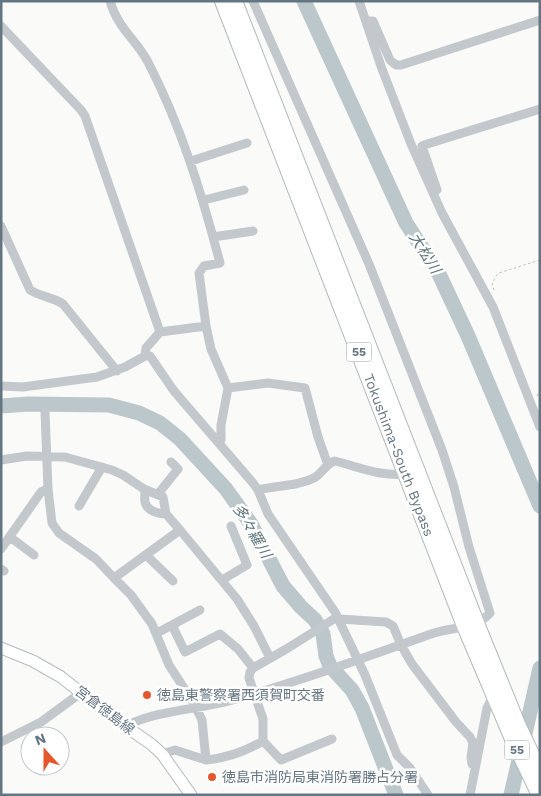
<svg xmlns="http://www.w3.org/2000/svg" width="541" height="796" font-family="'Work Sans','Noto Sans JP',sans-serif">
	<rect width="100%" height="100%" fill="#fafaf8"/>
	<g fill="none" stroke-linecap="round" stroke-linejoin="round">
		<path stroke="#bbc7cb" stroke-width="15" d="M304 1 406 223 439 274 468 336 540 506
			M1 406 28 404 109 405 139 413 160 423 180 439 226 489 251 524 283 586 301 607 315 620 323 634 326 656 330 666 352 690 362 708 396 795
			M511 795 540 668"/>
		<defs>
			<path id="major" d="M1 648 33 661 61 677 112 717 151 744 162 754 191 795"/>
			<path id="highway" d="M222 1 464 626 512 739 539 795
				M235 1 477 623 518 724 540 771"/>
		</defs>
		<use href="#major" stroke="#b5babe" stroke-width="13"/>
		<use href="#highway" stroke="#b4b9bd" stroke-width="16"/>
		<path stroke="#bbbfc2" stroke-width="1" stroke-dasharray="2.5 2.5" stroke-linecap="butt" d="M494 290 492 284 496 276 499 273 540 260
			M537 396 540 389"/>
		<path stroke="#c3c8cc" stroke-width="9" d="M110 1C118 29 136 39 148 62 181 126 202 194 220 263L204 266 199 273 206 326 211 349 228 388 221 425V440L219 443
			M359 1 382 69 411 144 442 213 493 307 540 427
			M366 21H373L390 60 396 65H401L540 20
			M1 26 81 110 85 116 160 332 146 348 145 356
			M191 161 247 143
			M433 193 437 190 422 146 424 145 540 109
			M204 200 244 190
			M1 226 30 290C41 297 53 297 63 304L117 371
			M213 237 253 231
			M160 332 206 326
			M1 386 23 387 97 377 125 367 145 356H150L174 391 253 483 258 490 268 514 335 612 365 675 397 755 410 768 428 795
			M228 388 268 383 305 388 318 437 328 465
			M45 412 48 489 52 523 59 533 96 559 114 578
			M1 460 27 456 65 457 112 470 123 475 144 489 163 497 166 514
			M144 489C146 494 144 497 145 502 147 511 159 514 166 514L180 530
			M258 490C276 485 296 487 314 478 322 474 326 463 335 461 359 467 381 477 406 474
			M158 494 178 469 171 462
			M79 506 102 467
			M10 537 34 555
			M1 549 41 492 48 489
			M146 555 173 581
			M1 569 4 571
			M222 580 247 565 231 526
			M339 619 386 622 393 626 401 645 412 664 456 722 470 737 473 743 471 757 472 764 475 765
			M172 625 200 610
			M157 633 172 625 185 652 220 634 238 649 253 668
			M126 726C158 710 195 710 229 701 298 682 366 657 434 633 453 627 476 629 490 613L469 547 454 487 442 450 369 264 253 1
			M263 741 281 760 332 739
			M1 742 41 722 82 692
			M162 754 175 750 206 760 202 720 193 702 169 665 152 624 131 595 114 578 180 530 237 599 254 626 270 658
			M206 760C227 758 244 752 263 741V719L249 678 250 672 253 668 288 648 337 617
			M470 795 487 708 493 696"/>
		<use href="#major" stroke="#fff" stroke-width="11"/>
		<use href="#highway" stroke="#fff" stroke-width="14"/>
	</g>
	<g fill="#e4572e" stroke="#fff" stroke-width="2">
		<circle cx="147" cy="695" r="5"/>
		<circle cx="212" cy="777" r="5"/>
	</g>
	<g text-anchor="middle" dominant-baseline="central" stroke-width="5" stroke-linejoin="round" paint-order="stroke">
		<g fill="#fff" stroke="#939fa8" stroke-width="1">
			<rect x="346.5" y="342.5" width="25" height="19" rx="4"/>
			<rect x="504.5" y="740.5" width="25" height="19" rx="4"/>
		</g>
		<g font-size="12" font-weight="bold" fill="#657683">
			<text x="359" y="352">55</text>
			<text x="517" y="750">55</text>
		</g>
		<g font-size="14" fill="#657683" stroke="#fff">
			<text transform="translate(399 455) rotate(69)">Tokushima-South Bypass</text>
			<text transform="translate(105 710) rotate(37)">宮倉徳島線</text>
		</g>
		<g font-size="14" fill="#657683" stroke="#fff" text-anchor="start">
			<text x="157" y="695">徳島東警察署西須賀町交番</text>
			<text x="222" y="777">徳島市消防局東消防署勝占分署</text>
		</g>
		<g font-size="15" font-style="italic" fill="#60757c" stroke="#fff">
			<text transform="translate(425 253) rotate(58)">大松川</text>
			<text transform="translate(252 531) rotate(59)">多々羅川</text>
		</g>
	</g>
	<rect width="541" height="796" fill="none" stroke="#657683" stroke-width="5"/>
	<g transform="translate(45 751) rotate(339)"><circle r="24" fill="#ffffff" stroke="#c1c8cd"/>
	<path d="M0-4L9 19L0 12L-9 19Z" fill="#e4572e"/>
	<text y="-8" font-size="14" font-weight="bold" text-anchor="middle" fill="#657683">N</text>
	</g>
</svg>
